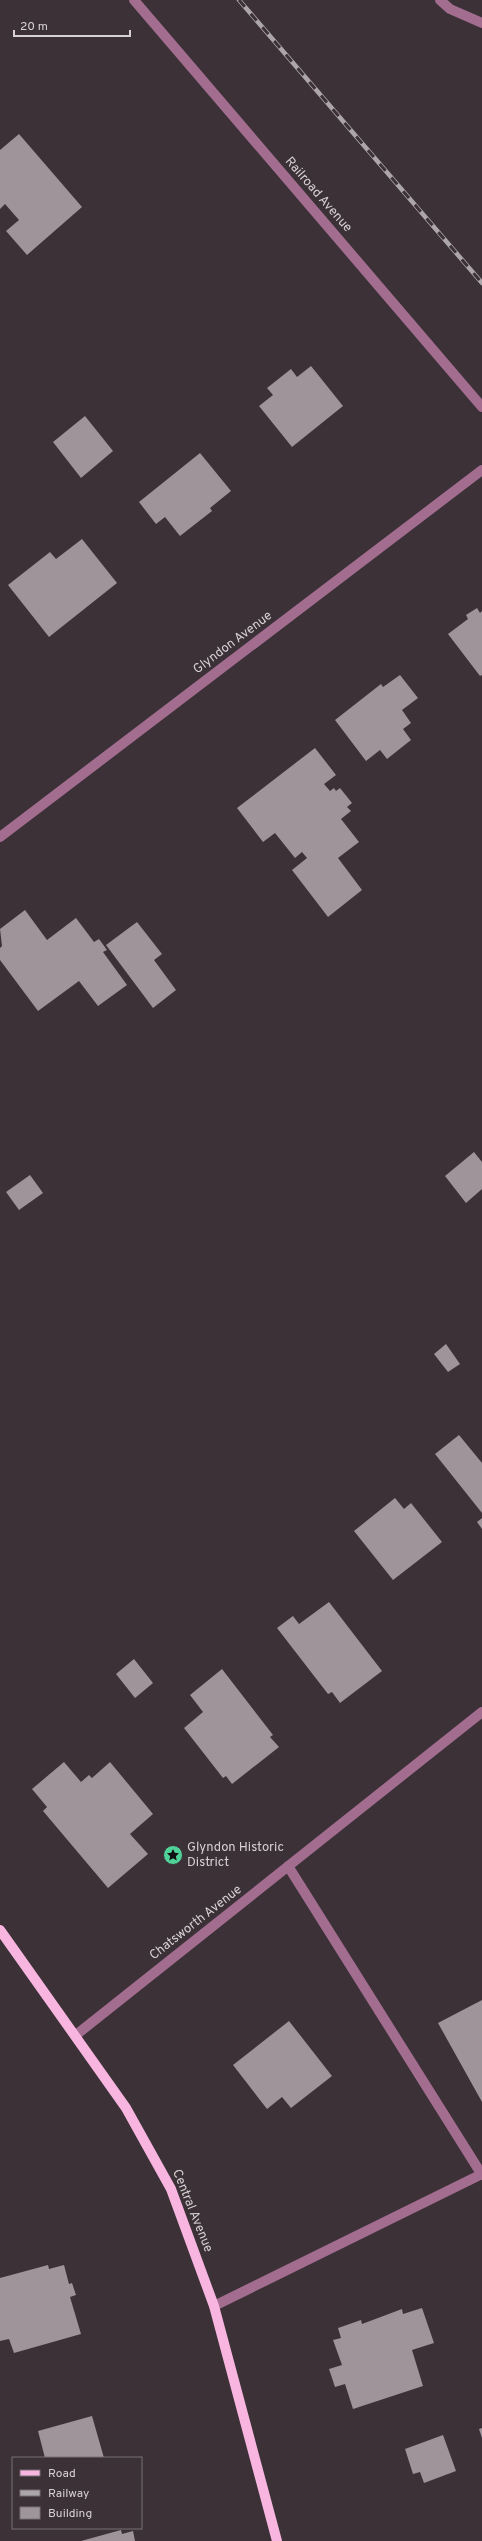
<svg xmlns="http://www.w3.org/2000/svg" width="482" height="2541" font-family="Overpass,sans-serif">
	<rect width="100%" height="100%" fill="#3b3137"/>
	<path fill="#a0949b" d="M19 134 82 207 27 255 6 231 19 220 5 204 0 209V150Z
		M311 366 343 406 292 447 259 406 273 395 267 388 291 369 297 377Z
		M85 416 113 451 81 478 53 442Z
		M200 453 231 491 210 508 212 511 180 536 165 517 156 524 139 502Z
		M82 539 117 583 49 637 8 585 50 552 56 559Z
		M477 608 480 613 482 611V675L480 676 448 634 468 619 466 615Z
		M400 675 418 698 402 710 411 723 403 729 411 740 387 759 380 750 366 761 335 720 381 684 383 687Z
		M315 748 336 775 324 784 330 791 334 788 336 791 340 788 352 803 347 807 351 811 341 819 359 842 338 858 362 890 328 917 292 870 307 858 302 852 295 858 275 833 263 842 237 808Z
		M25 910 47 940 76 918 94 942 99 939 107 950 103 952 127 985 98 1006 79 981 38 1011 0 960V948L2 946 0 929Z
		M137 922 162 954 154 960 176 990 153 1008 106 945Z
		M474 1152 482 1162V1189L466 1203 445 1176Z
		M30 1175 43 1193 19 1210 6 1192Z
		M446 1344 460 1364 448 1372 434 1354Z
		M459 1435 482 1463V1513L435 1454Z
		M395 1498 404 1509 411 1503 442 1542 393 1580 354 1531Z
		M482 1518V1529L477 1522Z
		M329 1602 382 1671 340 1703 332 1692 328 1694 277 1628 293 1616 299 1624Z
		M134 1659 153 1683 135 1698 116 1674Z
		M222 1669 273 1735 270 1737 279 1747 232 1784 226 1776 223 1778 184 1728 203 1712 190 1695Z
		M64 1762 81 1782 89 1775 92 1778 110 1762 153 1814 130 1834 148 1854 108 1888 43 1811 47 1807 32 1789Z
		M482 2000V2102L438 2023Z
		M289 2021 332 2076 291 2108 282 2097 267 2109 233 2065Z
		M48 2265 49 2269 64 2265 69 2284 72 2283 76 2295 70 2297 81 2334 14 2353 9 2339 0 2341V2278Z
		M422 2308 434 2343 412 2350 423 2386 353 2409 345 2384 335 2387 329 2369 342 2365 333 2340 341 2338 338 2328 361 2320 362 2324 402 2309 403 2314Z
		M92 2416 104 2458H45L38 2431Z
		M482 2428V2438L479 2429Z
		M443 2435 456 2471 424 2483 420 2472 413 2474 405 2449Z
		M121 2530 122 2534 133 2531 135 2541H81Z"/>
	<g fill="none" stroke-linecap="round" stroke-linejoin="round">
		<path stroke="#a36d90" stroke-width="10" d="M134 0 482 407
			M440 0 450 9 482 23
			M0 837 482 470
			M288 1866 482 2175
			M76 2035 482 1712
			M214 2306 482 2174"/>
		<path stroke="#f8b5e0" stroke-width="10" d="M0 1930 126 2108 171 2189 214 2306 277 2541"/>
		<defs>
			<path id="rail" d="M239 0 482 283"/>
		</defs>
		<use href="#rail" stroke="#aca5a9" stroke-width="4.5"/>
		<use href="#rail" stroke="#3b3137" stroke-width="3" stroke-dasharray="9" stroke-linecap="butt"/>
	</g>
	<defs>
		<symbol id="sight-disc" viewBox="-11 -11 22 22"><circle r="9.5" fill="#4fd399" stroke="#3b3137"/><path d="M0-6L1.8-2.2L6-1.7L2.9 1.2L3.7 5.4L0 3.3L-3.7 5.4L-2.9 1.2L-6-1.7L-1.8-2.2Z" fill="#111"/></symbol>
	</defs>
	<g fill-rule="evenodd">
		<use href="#sight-disc" x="162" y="1844" width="22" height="22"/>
	</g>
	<g text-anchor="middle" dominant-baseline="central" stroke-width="4" stroke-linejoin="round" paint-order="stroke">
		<g font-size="13" fill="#d7d1d4" stroke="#3b3137">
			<text transform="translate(318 195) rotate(49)">Railroad Avenue</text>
			<text transform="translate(233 643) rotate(-37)">Glyndon Avenue</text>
			<text transform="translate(196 1923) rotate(-38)">Chatsworth Avenue</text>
			<text transform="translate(192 2211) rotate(68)">Central Avenue</text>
		</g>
		<g font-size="13" fill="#d7d1d4" stroke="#3b3137" text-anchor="start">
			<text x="187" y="1848">Glyndon Historic<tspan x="187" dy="15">District</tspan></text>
		</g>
	</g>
	<rect x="12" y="2457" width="130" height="72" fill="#3b3137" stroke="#797176"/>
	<rect x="20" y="2470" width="20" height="6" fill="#f8b5e0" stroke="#797176"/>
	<text x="48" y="2477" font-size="12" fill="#d7d1d4">Road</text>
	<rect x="20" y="2490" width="20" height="6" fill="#aca5a9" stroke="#797176"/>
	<text x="48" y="2497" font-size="12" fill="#d7d1d4">Railway</text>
	<rect x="20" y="2507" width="20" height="12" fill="#a0949b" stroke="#797176"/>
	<text x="48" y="2517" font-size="12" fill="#d7d1d4">Building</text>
	<path d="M14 30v6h116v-6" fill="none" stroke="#d7d1d4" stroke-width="2"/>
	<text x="20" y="30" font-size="12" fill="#d7d1d4" stroke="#3b3137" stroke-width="3" paint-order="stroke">20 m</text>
</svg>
